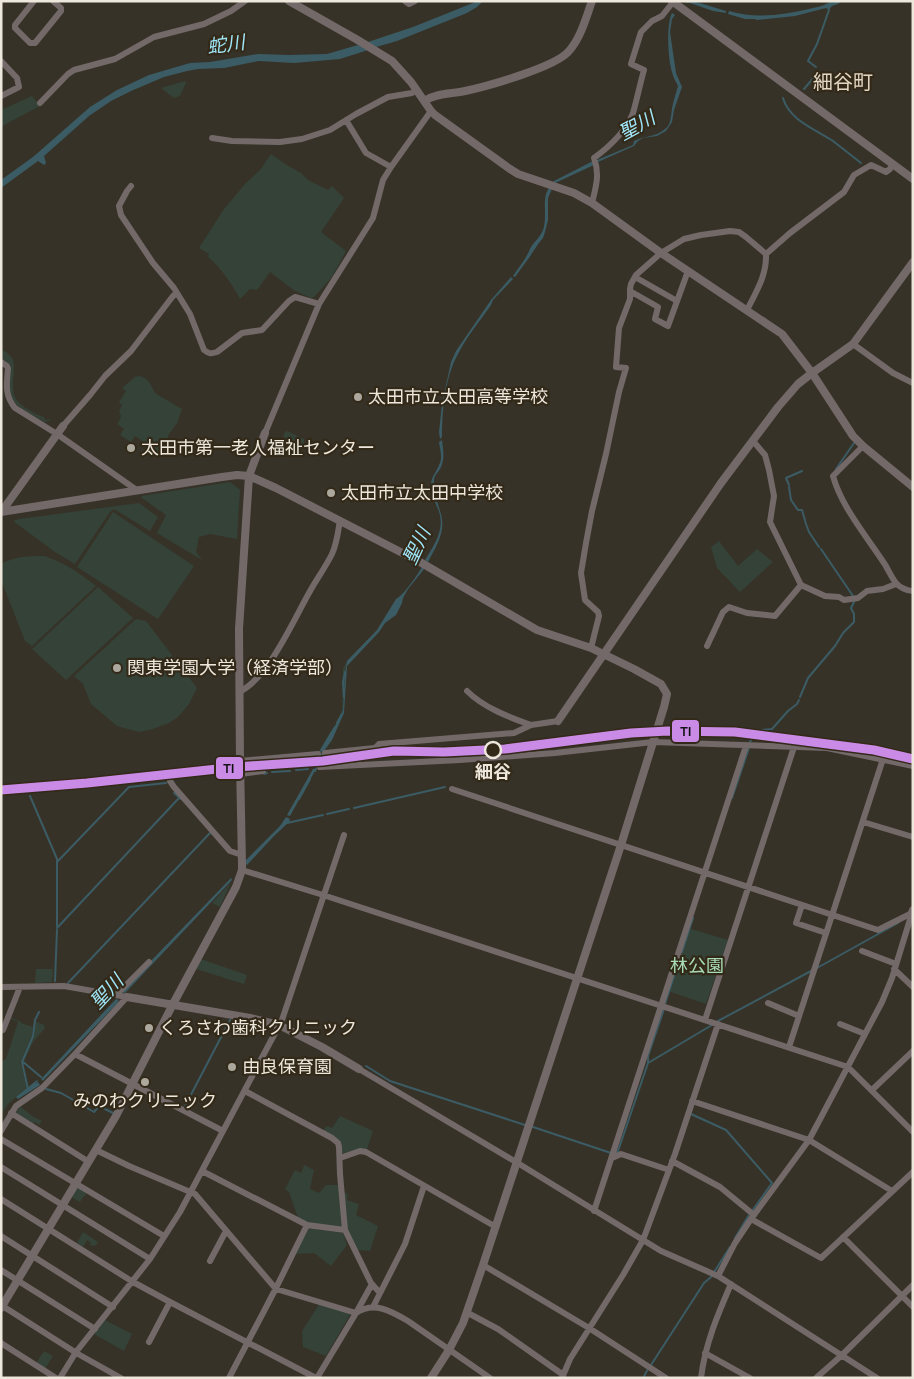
<svg xmlns="http://www.w3.org/2000/svg" width="914" height="1379" font-family="Karla,'Noto Sans JP',sans-serif">
	<rect width="100%" height="100%" fill="#373228"/>
	<path fill="#344237" d="M185 81 186 83 180 96 174 98 161 88Z
		M32 96 40 106 6 124 1 127V110Z
		M271 154 285 164 301 173 308 180 328 190 332 186 344 198 321 232 346 251 332 277 314 297 311 298 295 291 270 272 257 290 250 289 240 299C233 285 220 267 208 257L209 254 199 248 224 209 245 184 260 170Z
		M1 349C6 352 11 355 13 360 15 368 13 377 13 385 13 388 13 394 15 397 18 405 36 415 44 417L45 420 50 419 51 420 46 421V423C37 417 15 408 11 397 8 387 10 375 11 365L1 358Z
		M139 376C154 380 150 390 158 395 166 400 174 404 182 409L177 423 169 434 161 454 135 436 131 442 120 435 124 429 117 424C121 419 122 416 119 411L122 405 119 402 126 391 122 388 135 377Z
		M287 431 304 439V445L299 447 283 437 285 432Z
		M230 482 240 490 237 539 210 534 199 537 196 552 202 560 157 533 166 515 142 498 141 496Z
		M139 503 158 517 150 531 114 509 110 512 75 564 55 552 13 521 19 519Z
		M113 512 194 566 158 619 77 567Z
		M719 541 738 566 757 549 773 562 740 592 717 568 711 547Z
		M44 556C66 563 78 572 96 586L32 646 25 641 1 580V564C15 556 29 556 44 556Z
		M98 587 133 618 66 680 32 649Z
		M136 619 146 621 197 688 189 704 178 717 169 723 153 729 139 732 117 726 91 704 83 684 74 676Z
		M347 661 343 710 339 721 336 722 342 711 343 668Z
		M231 882 220 907 212 903Z
		M688 928 728 940 706 1004 668 991Z
		M201 959 247 975 244 984 196 969Z
		M36 969H53L52 982 35 983Z
		M10 1017 21 1022V1023L33 1027 32 1035 20 1063 22 1066 27 1088 8 1104 1 1115V1062L6 1059 18 1022 10 1018Z
		M35 1021 44 1025 45 1028 33 1042 24 1061 22 1060 34 1036Z
		M20 1106 32 1116 42 1121 39 1125 35 1122 32 1125 17 1115 16 1112Z
		M340 1116 373 1131 366 1152 347 1155 341 1152 338 1143 322 1132 327 1126 332 1128Z
		M304 1165 314 1170 310 1189 319 1193 326 1185H338L343 1192 348 1194 347 1200 359 1204 356 1215 378 1226 370 1251 354 1250 345 1230 299 1221 289 1192 285 1189 295 1170 301 1173Z
		M78 1187 87 1192 85 1196H84L80 1202 71 1197 76 1188Z
		M307 1228 343 1233 347 1245 331 1266 314 1253 294 1254Z
		M83 1232 98 1242 96 1245 90 1246 91 1243 87 1240 83 1247 77 1243Z
		M320 1303 351 1313 326 1356 303 1347 302 1331Z
		M105 1320 132 1334 124 1351 94 1334Z
		M44 1351 53 1356 45 1369 36 1363Z"/>
	<path fill="#3b5c64" d="M478 1H483L477 7 467 13 397 41 376 47 368 42 413 27Z
		M683 1H693L726 11V13L713 11 690 3H686Z
		M831 1H840L831 7 829 10 826 8 795 16 756 20 755 19H745L728 14 729 11C755 19 783 15 809 9 817 7 825 6 831 1Z
		M672 13 675 15 672 19 670 32 676 73 682 87 674 110 672 122 666 131 657 136 643 138 638 141 634 146 598 162 597 160 633 145 634 141C642 137 649 137 657 134 671 127 670 123 672 109 673 101 676 94 678 86 676 82 673 77 672 72 668 59 666 25 672 13Z
		M358 45 368 50 340 59 294 63 259 61 224 68 198 69 187 71 164 77 131 91 111 101 89 116 44 156 46 163 44 165 38 161 1 188V180L33 157 90 107 117 90 149 75 190 63 210 62 258 54 289 55 327 54Z
		M593 161 594 165 555 183 552 182Z
		M549 188 552 189 548 198V220L545 232 543 238 533 250 531 255 515 277 513 276C519 267 526 259 530 249 533 242 540 238 543 230 548 217 541 199 549 188Z
		M511 277 513 279 493 300 491 305C480 321 467 336 458 354 445 377 442 411 442 437L440 439 439 432 442 404 451 362 456 351 491 300Z
		M442 440C443 448 445 459 441 467 439 472 434 475 434 480 433 492 437 500 440 511 447 530 437 545 428 562L425 560C435 544 446 528 438 509 434 500 431 493 431 483 432 476 437 471 439 465 443 458 440 449 439 442Z
		M422 567 425 568 408 589 403 598 402 603 396 615 385 623 379 632 347 666 344 713 332 740 324 751 319 752C324 744 333 726 339 721L343 710 345 675 347 661 377 630 396 599C403 596 418 574 422 567Z
		M313 769H316L290 816 287 815Z
		M286 817 290 819 289 822 274 836 247 865 244 862 280 826Z
		M231 878 232 880 125 993 121 992Z
		M116 999 119 1000 55 1067 43 1081 41 1079Z
		M37 1080 38 1081 35 1084 38 1082 40 1085 18 1099 16 1097Z"/>
	<g fill="none" stroke-linecap="round" stroke-linejoin="round">
		<path stroke="#3b5c64" stroke-width="2" d="M835 4 841 1
			M816 67 808 61 809 59 817 44 829 10
			M804 89 810 82 817 72
			M783 98C789 120 815 129 833 141 842 148 852 156 861 163
			M531 253 537 244
			M836 469 854 443
			M789 485 786 478 802 471
			M789 487 791 500 798 510H802L806 524 809 532 819 547
			M821 549 853 596
			M344 697 343 682 345 672
			M800 697 808 678 835 646 843 633 854 622V614L851 608 855 600
			M337 723 342 714
			M762 730 772 729 788 711 797 704 799 700
			M750 742 752 738 760 737
			M296 770 308 769
			M315 771 323 752
			M272 772 290 771
			M264 774 267 773
			M234 776V777
			M174 793 181 799
			M30 796 57 859V926
			M732 798 749 748
			M299 799 310 779
			M354 808 445 787
			M327 814 349 809
			M287 823 323 815
			M58 861 129 787 166 783
			M57 928 179 798
			M682 952 693 918
			M817 968 898 923
			M55 981 57 930
			M68 983 210 833
			M665 1004 681 955
			M718 1021 811 971
			M22 1061 41 1077
			M648 1063V1056L664 1009
			M366 1066 390 1081 525 1125
			M46 1076 117 1002
			M28 1089 22 1062 33 1036 35 1020 39 1012
			M46 1089 61 1093 94 1112 99 1106 113 1113
			M184 1108 230 1020
			M691 1114 726 1130 772 1183 752 1211
			M530 1126 611 1153
			M616 1152 618 1151 648 1063 712 1025
			M735 1238 749 1215
			M651 1365 704 1283 711 1277 730 1247
			M643 1378 648 1369"/>
		<path stroke="#736969" stroke-width="6" d="M34 1 15 25V28L30 43H35L61 11V8L53 1
			M405 1 409 4 415 1
			M1 61 17 78 19 87 1 96
			M40 103 68 74 74 70 115 59 154 37 204 24 231 11 245 1
			M346 120 366 153 391 167
			M212 138 232 141 280 142 302 139 330 130 356 114 388 97 412 93 417 90
			M131 186 127 191 119 206 121 215 153 263 174 288 190 314 204 350C209 354 211 354 217 352L242 333 262 330 289 301 295 297 319 304
			M592 203C596 187 600 174 594 158 609 147 626 131 633 113 637 99 640 84 644 70L631 64 641 32 652 21 662 16 673 2
			M766 254 790 233 844 192 854 175 871 165 886 172 890 169 893 164
			M635 277 677 301
			M630 291 658 307 655 319 668 326 688 271
			M853 344 893 373 913 383
			M1 362 7 366 8 368C7 383 4 395 15 408L57 434 138 491
			M63 426 90 395 105 376 131 351 173 296 177 293
			M265 433 319 304 373 218 383 180 391 167 431 111
			M753 441 765 455 769 470 774 496 770 522 801 585 825 596 839 597 844 600 858 598 867 591 883 589 896 584
			M863 446 833 476C841 506 867 537 884 563 888 569 891 577 896 583 899 587 907 591 913 591
			M707 646 723 612 729 607 747 613 775 616 801 585
			M591 648 599 616 598 612 585 600 581 573 586 543 592 511 606 454 619 392 626 368 616 367 619 328 630 299V289L631 284 636 275 661 253 684 239 701 235 730 231 739 232 746 237 766 254C767 275 756 292 747 310
			M467 691C484 708 509 717 531 725
			M239 692C268 679 293 621 309 593 316 580 325 568 332 554 337 543 338 532 340 520
			M325 753 375 748 379 744 514 733 531 725 558 721
			M240 761 318 754
			M320 767 460 760 555 753 653 742 827 748 913 766
			M240 774 263 771
			M170 781 174 787 230 851 242 855
			M452 789 878 930 912 913
			M863 822 913 837
			M242 870 323 895 848 1067 913 1132
			M802 905 796 923 826 933
			M862 951 896 964
			M894 969 913 987
			M1 987 64 986 127 997
			M116 995 149 962
			M127 997 75 1054 223 1131
			M768 1003 799 1016
			M705 1020 794 747
			M840 1024 865 1034
			M1 1029 3 1030 20 987
			M789 1047 883 759
			M359 1069 516 1162 661 1251 718 1276 877 1378
			M872 1090 913 1051
			M245 1091 332 1138 338 1143 339 1147 340 1174 345 1230 371 1283 380 1293
			M692 1101 809 1140 892 1191
			M11 1113 89 1162
			M1 1131 16 1106 42 1088 75 1054
			M1 1139 164 1236
			M96 1150 129 1166 195 1194 276 1289 356 1313 372 1284
			M340 1158 360 1151 366 1152 496 1227
			M612 1158 621 1154 669 1170
			M672 1161 720 1187 754 1215
			M1 1167 150 1259
			M202 1171 307 1225 345 1230
			M1 1199 133 1282 170 1302 316 1378
			M594 1211 746 746
			M751 1219 821 1258 913 1172
			M1 1236 113 1307
			M843 1237 913 1307
			M210 1261 226 1231
			M483 1265 589 1328 666 1378
			M1 1270 95 1329
			M718 1276 735 1243 751 1219 809 1140 882 1002 892 978 912 913
			M1 1305 78 1354 121 1378
			M373 1307 405 1244 424 1186
			M466 1312 498 1329 562 1374
			M149 1342 170 1302
			M1 1343 56 1378
			M705 1353 750 1378
			M60 1378 76 1352 150 1259 180 1212 282 1020 344 835
			M229 1378 275 1290 307 1225
			M317 1378 356 1313C374 1301 391 1311 408 1321L490 1378
			M562 1378 570 1359 623 1275 643 1240 675 1154 718 1024
			M701 1378C705 1344 718 1314 731 1284
			M816 1378 841 1356 913 1285"/>
		<path stroke="#736969" stroke-width="8" d="M289 1 356 39 392 61 411 82 431 111 435 115 510 169 518 174 574 193 592 203 661 253 782 334 812 373 853 436 863 446 913 487
			M672 1 913 179
			M424 101C436 93 452 94 465 91 488 86 556 67 569 51 581 37 586 18 592 1
			M2 511 63 426
			M1 512 222 477 237 475 249 476 276 488 420 562 537 630 591 648 634 669 661 684 667 694 664 707 621 845 483 1265 463 1323 449 1350 431 1378
			M558 721 721 483 778 407 798 384 812 373 853 344 913 262
			M912 913 913 910
			M127 997 250 1018 279 1025 322 1047 359 1069
			M1 1308 116 1116 173 1004 236 887 242 870V865L240 761 239 629 249 476 265 433"/>
		<defs>
			<path id="rail-1" d="M1 790 87 783 236 767 323 761 394 751 444 752 505 749 631 733 668 731 735 732 874 750 913 759"/>
		</defs>
		<use href="#rail-1" stroke="#332918" stroke-width="12"/>
		<use href="#rail-1" stroke="#ca8be6" stroke-width="9"/>
	</g>
	<g fill="#ada89d" stroke="#332918" stroke-width="2">
		<circle cx="358" cy="397" r="5"/>
		<circle cx="131" cy="448" r="5"/>
		<circle cx="331" cy="493" r="5"/>
		<circle cx="117" cy="668" r="5"/>
		<circle cx="149" cy="1028" r="5"/>
		<circle cx="232" cy="1067" r="5"/>
		<circle cx="145" cy="1082" r="5"/>
	</g>
	<circle fill="#332918" stroke="#ede7dc" stroke-width="2.5" cx="493" cy="750" r="8"/>
	<g text-anchor="middle" dominant-baseline="central" stroke-width="4.5" stroke-linejoin="round" paint-order="stroke">
		<g font-size="18" fill="#ede7dc" stroke="#332918" text-anchor="start">
			<text x="368" y="397">太田市立太田高等学校</text>
			<text x="141" y="448">太田市第一老人福祉センター</text>
			<text x="341" y="493">太田市立太田中学校</text>
			<text x="127" y="668">関東学園大学（経済学部）</text>
			<text x="159" y="1028">くろさわ歯科クリニック</text>
			<text x="242" y="1067">由良保育園</text>
			<text x="145" y="1101" text-anchor="middle">みのわクリニック</text>
		</g>
		<g font-size="18" font-weight="bold" fill="#ede7dc" stroke="#332918">
			<text x="493" y="772">細谷</text>
		</g>
		<g font-size="18" fill="#a8dcb6" stroke="#332918">
			<text x="697" y="966">林公園</text>
		</g>
		<g font-size="19" font-style="italic" fill="#9fe6f9" stroke="#332918">
			<text transform="translate(226 45) rotate(-8)">蛇川</text>
			<text transform="translate(637 126) rotate(-29)">聖川</text>
			<text transform="translate(417 546) rotate(-65)">聖川</text>
			<text transform="translate(107 992) rotate(-47)">聖川</text>
		</g>
		<g font-size="20" fill="#e3d6c1" stroke="#332918">
			<text x="843" y="82">細谷町</text>
		</g>
	</g>
	<g stroke="#332918" stroke-width="2">
		<rect x="671" y="719" width="29" height="24" rx="5" fill="#ca8be6"/>
		<rect x="215" y="756" width="29" height="24" rx="5" fill="#ca8be6"/>
	</g>
	<g font-size="14" text-anchor="middle" font-weight="bold" fill="#111">
		<text x="686" y="736">TI</text>
		<text x="229" y="773">TI</text>
	</g>
	<rect width="914" height="1379" fill="none" stroke="#ede7dc" stroke-width="5"/>
</svg>
